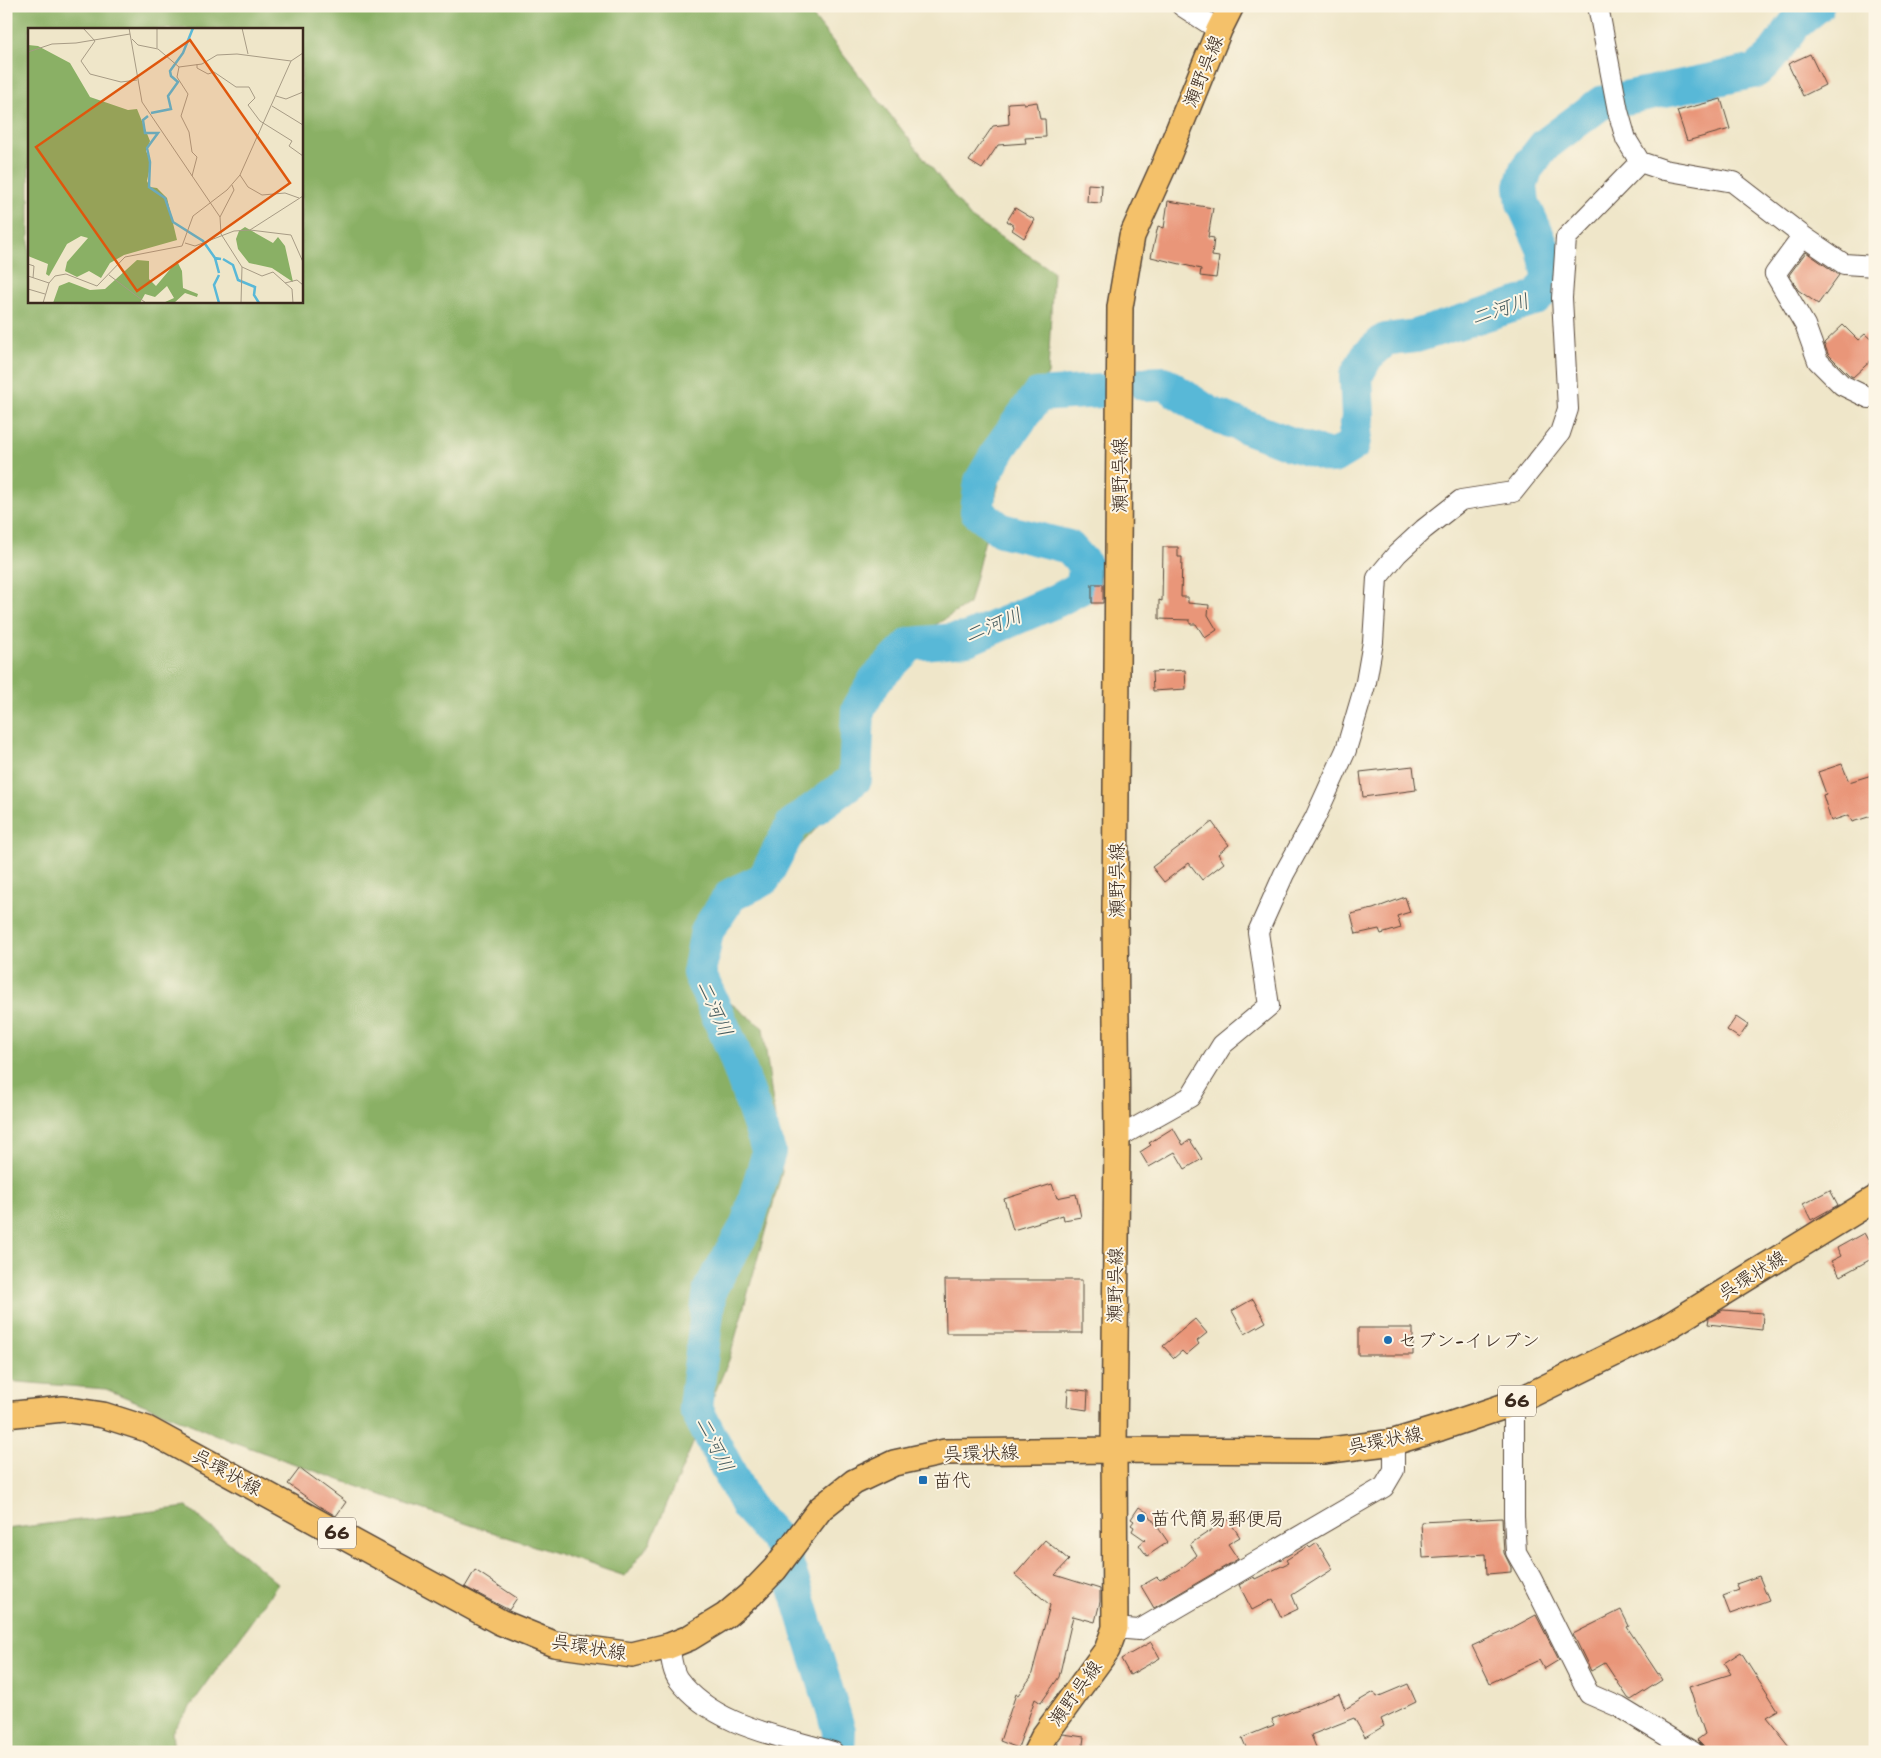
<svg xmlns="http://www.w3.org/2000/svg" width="1881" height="1758" font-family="'Shantell Sans','Klee One',sans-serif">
	<rect width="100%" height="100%" fill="#fcf5e5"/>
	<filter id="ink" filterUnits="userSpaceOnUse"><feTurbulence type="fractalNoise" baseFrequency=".02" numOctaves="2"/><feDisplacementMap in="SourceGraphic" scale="10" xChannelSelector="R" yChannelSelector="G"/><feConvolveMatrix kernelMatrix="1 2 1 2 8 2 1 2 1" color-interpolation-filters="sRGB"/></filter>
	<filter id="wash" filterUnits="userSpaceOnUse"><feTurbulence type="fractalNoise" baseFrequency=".0096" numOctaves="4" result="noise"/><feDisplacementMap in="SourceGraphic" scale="20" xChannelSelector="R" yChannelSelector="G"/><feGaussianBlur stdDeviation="1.12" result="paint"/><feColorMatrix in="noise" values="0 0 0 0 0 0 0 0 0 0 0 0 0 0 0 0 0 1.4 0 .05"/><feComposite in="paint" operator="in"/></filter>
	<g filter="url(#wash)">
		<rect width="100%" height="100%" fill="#efe6c9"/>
		<path fill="#8ab065" stroke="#626d42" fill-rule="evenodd" d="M6 6H805L971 218 1053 271 1048 374 1013 426 969 604 882 658 862 781 762 885 722 910 703 982 763 1028 782 1172 729 1360 650 1543 625 1576 407 1504 231 1441 106 1389 6 1381ZM29 29H301V301H29Z
			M187 1507 278 1584 172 1732 174 1752H6V1529Z"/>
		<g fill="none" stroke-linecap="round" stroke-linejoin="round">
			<path stroke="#59b8d7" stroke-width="34" d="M1144 384 1164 383 1209 413 1294 445 1333 457 1353 445 1358 417 1356 376 1367 356 1385 340 1416 336 1537 298 1550 279 1543 248 1523 203 1521 186 1526 169 1545 145 1601 103 1756 71 1770 58 1795 24 1817 6
				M838 1752 839 1731 798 1597 780 1543 747 1506 695 1407 710 1289 747 1225 769 1152 732 1047 699 973 707 931 731 895 764 879 792 825 855 779 858 710 875 680 911 644 967 639 1058 600 1082 587 1086 566 1069 547 1001 530 977 511 981 481 1002 445 1038 395 1101 391"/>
		</g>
		<g id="blocks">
			<path fill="#e99679" d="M1810 54 1825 85 1803 96 1788 64Z
				M1721 99 1730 129 1687 141 1677 111Z
				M1024 102V104L1037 102 1040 119H1045L1046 137 1025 138 1026 143 998 145 982 169 969 161 993 126 1009 124 1008 103Z
				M1088 184 1102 185 1101 203 1087 202Z
				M1168 201 1213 208 1208 237 1214 238 1212 256 1219 257 1216 278 1200 276 1201 269 1151 257 1158 226 1164 228Z
				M1015 208 1035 220 1024 238 1012 230 1014 226 1007 221Z
				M1806 252 1839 275 1818 304 1798 290 1789 275Z
				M1843 325 1858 340 1865 334 1875 343V357L1853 377 1849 375 1828 354 1824 343Z
				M1163 547H1178V557H1182L1181 597H1188V603L1209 605 1208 615 1217 630 1205 638 1196 624H1190V620L1159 619V600L1162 601Z
				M1092 584H1103V603H1092Z
				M1185 670 1186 689 1153 691 1152 672Z
				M1842 764 1849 782 1875 774V815L1852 822 1849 815 1831 821 1823 795 1826 794 1818 772Z
				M1413 766 1416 790 1363 797 1360 772Z
				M1212 822 1229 845 1218 854 1224 863 1202 880 1189 863 1164 882 1152 867Z
				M1405 897 1410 912 1397 916 1401 928 1381 934 1379 929 1356 934 1351 914 1373 909Z
				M1736 1017 1748 1025 1739 1038 1727 1030Z
				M1173 1128 1183 1145 1190 1140 1202 1159 1185 1169 1175 1152 1149 1167 1140 1152 1151 1145 1149 1143Z
				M1052 1184 1057 1198 1076 1194 1081 1217 1064 1220 1063 1215 1013 1230 1004 1199Z
				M1830 1190 1838 1205 1811 1220 1803 1204Z
				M1864 1233 1875 1252V1257L1840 1276 1831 1261 1841 1256 1837 1248Z
				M945 1280H1082V1333H946Z
				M1253 1299 1266 1322 1245 1334 1232 1311Z
				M1723 1310 1763 1313 1762 1330 1708 1324 1709 1318Z
				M1195 1319 1207 1333 1197 1341 1199 1344 1186 1355 1182 1351 1174 1358 1163 1346Z
				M1358 1328H1413V1355H1358Z
				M1068 1389 1088 1391 1087 1410 1067 1407Z
				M300 1468 346 1502 336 1516 319 1506 288 1484Z
				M1139 1507 1148 1513 1168 1542 1147 1556 1139 1545 1145 1540 1132 1531 1134 1527 1131 1525 1134 1521 1131 1519Z
				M1502 1518 1504 1553 1511 1567V1572L1487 1574 1486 1554 1423 1558 1421 1522Z
				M1228 1519 1240 1537 1228 1544 1238 1559 1154 1608 1141 1586 1157 1577 1160 1580 1183 1567 1197 1555 1190 1544Z
				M1045 1540 1069 1560 1055 1575 1100 1589V1602L1095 1622 1073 1616 1059 1677 1041 1703 1035 1699 1018 1748 1000 1741 1016 1694 1018 1695 1031 1677 1050 1605 1015 1575Z
				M1317 1543 1333 1569 1292 1595 1298 1609 1281 1617 1273 1599 1252 1610 1239 1585 1254 1577 1255 1579 1288 1563 1286 1560 1308 1546 1310 1548Z
				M475 1570 517 1598 509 1610 465 1587Z
				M1759 1576 1769 1600 1730 1614 1723 1596 1739 1590 1736 1584Z
				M1621 1610 1629 1626 1627 1627 1662 1680 1631 1700 1628 1698 1605 1663 1591 1671 1573 1634Z
				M1536 1615 1559 1660 1544 1669 1539 1660 1490 1683 1472 1646 1512 1628Z
				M1151 1642 1160 1658 1130 1675 1121 1659Z
				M1741 1652 1778 1710 1766 1717 1794 1752H1705L1703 1746 1697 1740 1705 1734 1689 1687 1731 1674 1724 1663Z
				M1408 1684 1416 1702 1381 1719 1384 1726 1365 1737 1354 1718 1311 1735 1318 1752H1248L1242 1738 1274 1725 1272 1719 1339 1694 1345 1709 1374 1692 1377 1697Z
				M1063 1734 1084 1737 1082 1752H1057L1058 1741Z"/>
		</g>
	</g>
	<g filter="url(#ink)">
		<use href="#blocks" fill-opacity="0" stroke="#564638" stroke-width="1"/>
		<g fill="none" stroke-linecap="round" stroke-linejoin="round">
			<defs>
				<path id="minor" d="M1182 6 1219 30
					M1598 6 1618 111 1626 139 1640 162 1664 170 1733 182 1803 236 1844 264 1875 266
					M1803 236 1775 274 1805 325 1818 361 1842 385 1869 398H1875
					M1117 1138 1190 1097 1222 1045 1269 1006 1258 932 1284 874 1315 818 1346 750 1366 682 1373 642 1377 578 1397 554 1424 529 1461 500 1513 492 1560 433 1568 409 1562 298 1566 238 1640 162
					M1514 1403V1517L1516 1552 1531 1578 1589 1694 1619 1707 1693 1752
					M1115 1628 1139 1630 1384 1487 1394 1470V1442
					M669 1646C671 1655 672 1671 678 1679 713 1726 780 1736 833 1752"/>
				<path id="major" d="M6 1415 63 1409 103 1415 147 1429 500 1622 554 1644 632 1655 669 1646 689 1638 725 1616 751 1594 775 1569 821 1508 854 1482 894 1463 945 1452 1114 1450 1323 1451 1394 1442 1440 1428 1514 1403 1664 1329 1875 1199
					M1036 1752 1044 1736 1107 1650 1115 1628 1114 1450 1117 1138 1115 911 1120 307 1132 236 1165 163 1219 30 1231 6"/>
			</defs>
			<use href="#minor" stroke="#564638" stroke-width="22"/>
			<use href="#major" stroke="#564638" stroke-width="28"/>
			<use href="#minor" stroke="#fff" stroke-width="20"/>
			<use href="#major" stroke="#f4c16b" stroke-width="25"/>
		</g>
	</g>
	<g fill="#1f6fb2" stroke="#fcf5e5" stroke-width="2">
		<circle cx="1388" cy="1340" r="5"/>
		<rect x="918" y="1475" width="10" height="10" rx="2.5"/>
		<circle cx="1141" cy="1518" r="5"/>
	</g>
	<g text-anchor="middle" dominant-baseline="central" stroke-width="4" stroke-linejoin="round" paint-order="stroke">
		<g fill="#fcf5e5" stroke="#75675a" stroke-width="1">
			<rect x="1498" y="1385.5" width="38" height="31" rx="4"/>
			<rect x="318" y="1517.5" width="38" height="31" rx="4"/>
		</g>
		<g font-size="18" font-weight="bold" fill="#3b2a1e">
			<text x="1517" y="1401">66</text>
			<text x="337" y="1533">66</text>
		</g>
		<g font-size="19" fill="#3b2a1e" stroke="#fcf5e5">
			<text transform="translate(1203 71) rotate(-68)">瀬野呉線</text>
			<text transform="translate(1119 475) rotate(-90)">瀬野呉線</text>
			<text transform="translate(1116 880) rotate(-90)">瀬野呉線</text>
			<text transform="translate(1752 1275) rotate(-32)">呉環状線</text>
			<text transform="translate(1115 1285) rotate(-89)">瀬野呉線</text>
			<text transform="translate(1385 1440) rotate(-11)">呉環状線</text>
			<text transform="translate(981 1453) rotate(-2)">呉環状線</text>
			<text transform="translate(227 1472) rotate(29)">呉環状線</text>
			<text transform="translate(589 1647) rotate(9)">呉環状線</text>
			<text transform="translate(1075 1693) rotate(-54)">瀬野呉線</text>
		</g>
		<g font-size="19" fill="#3b2a1e" stroke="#fcf5e5" text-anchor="start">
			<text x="1398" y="1340">セブン-イレブン</text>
			<text x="933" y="1480">苗代</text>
			<text x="1151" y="1518">苗代簡易郵便局</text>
		</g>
		<g font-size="20" font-style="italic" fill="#465c5f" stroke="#fcf5e5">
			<text transform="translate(1500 309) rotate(-18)">二河川</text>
			<text transform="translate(993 625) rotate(-22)">二河川</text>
			<text transform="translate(715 1008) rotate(66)">二河川</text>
			<text transform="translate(715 1444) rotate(63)">二河川</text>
		</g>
	</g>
	<g transform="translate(28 28)">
		<rect width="275" height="275" fill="#efe6c9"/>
		<path d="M0 17 10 18 42 35 62 69 100 82 109 81 122 113 118 123 123 134 119 153 122 159 129 160 139 170 149 212 96 227 82 235 73 250 61 243 49 249 37 243 39 234 60 210 53 208 39 216 21 248 18 246 20 236 0 228ZM217 199 245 215 250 209 257 218 265 254 244 240 221 235 210 221 208 211 211 203ZM109 232 121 233V251L128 258 149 233 154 243 155 260 170 266 169 269 157 265 146 275H135L146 270 139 258 127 269 117 266 112 275H25L31 258 41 254 62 262 77 261Z" fill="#8ab065"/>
		<path fill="none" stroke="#59b8d7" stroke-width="2.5" d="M123 85 143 81 140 68 150 54 143 48 142 43 155 25 165 0M120 88 115 92 117 105H130L119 120 122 134 121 159 137 170 145 194 175 213 187 230M195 231 205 237 210 252 227 259 226 267 231 275M191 245 187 230 193 231M191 247 186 257 191 275"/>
		<path fill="none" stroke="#a79b85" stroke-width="1" d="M55 0 67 13M101 0 114 74 192 189 193 206 214 239 213 275M214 0 220 26M104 11 110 17 130 21 151 39M67 13 53 33 62 46 93 54 109 52M129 20V0M0 24 24 16 48 15 102 6M169 36V40L180 46 186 44 208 59H221L227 70 220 77 232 93 264 113 261 118 275 128M151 39 149 49 160 66 153 88 161 104 164 124 169 129 164 148M151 39 174 36 189 27 209 26 263 33M248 68 258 71 275 64M244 78 275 97M212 147 220 159 234 167 257 165 271 170M192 189 206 162 204 157M222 202 275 168M157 215 167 218 206 203 222 202 263 207 275 234M0 236 6 238 5 250M214 239 234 248 245 244 264 261 265 275M81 247 118 275M0 248 21 255M257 255 269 252 275 257M0 261 17 266M15 275 21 255 27 248 38 246 69 258 97 229 154 218 165 188 199 162 212 147 263 33 275 25"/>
		<path fill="#df570d" fill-opacity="0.15" stroke="#df570d" stroke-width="2.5" d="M162 12 262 155 109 263 8 119Z"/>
		<rect width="275" height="275" fill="none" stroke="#3b2a1e" stroke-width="2.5"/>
	</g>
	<rect width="1881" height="1758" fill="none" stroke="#fcf5e5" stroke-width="25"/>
</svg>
